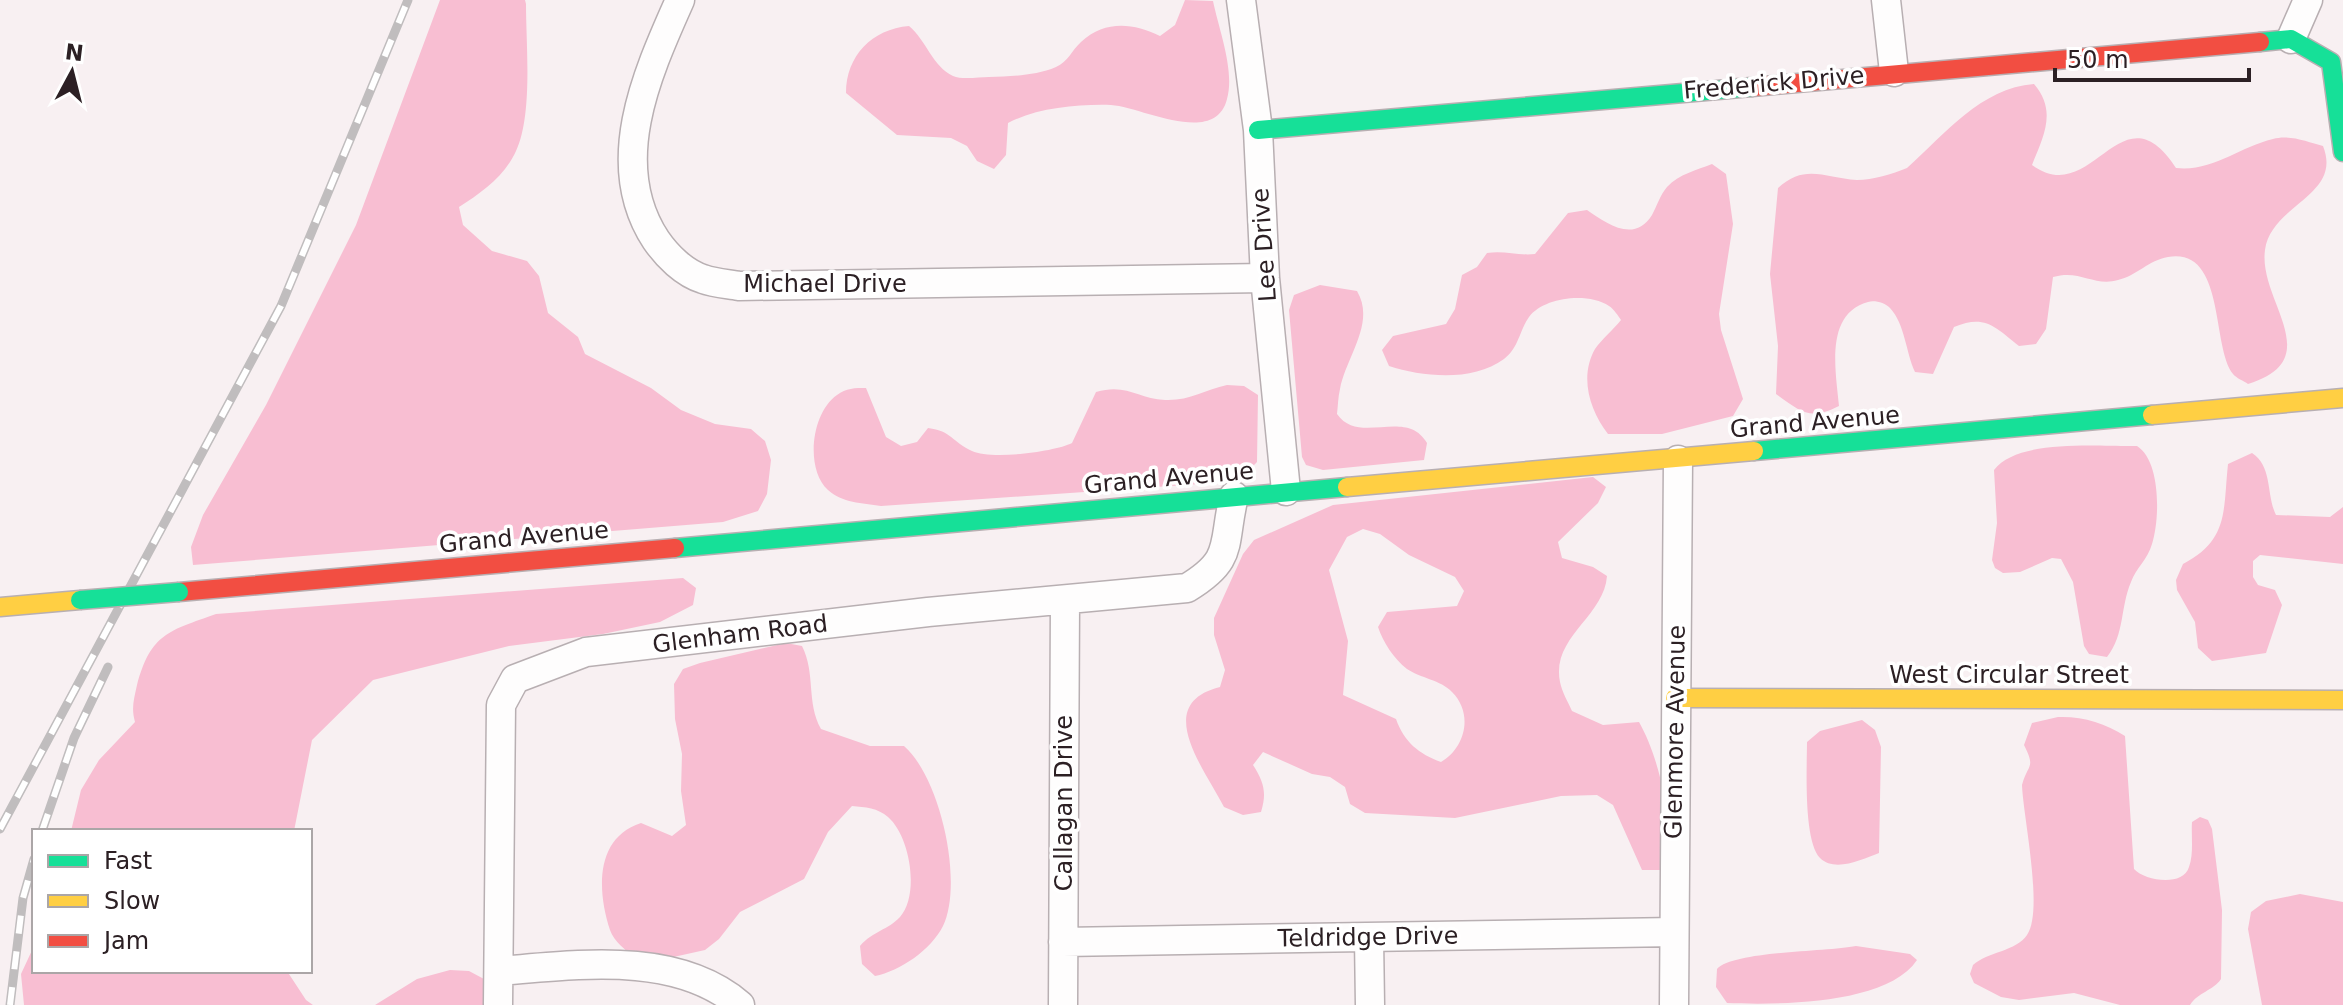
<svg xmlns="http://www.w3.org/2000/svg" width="2343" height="1005" font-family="'DejaVu Sans',sans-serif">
	<rect width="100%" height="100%" fill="#f8f0f2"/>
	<path fill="#f8bed2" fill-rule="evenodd" d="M440 0H525L526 4C526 45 533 115 516 151 504 177 482 192 459 207L463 225 492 251 527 261 539 276 548 313 578 337 585 354 651 388 681 410 715 424 751 429 765 441 771 460 767 494 758 511 723 522 193 565 191 547 203 515 266 405 356 225Z
		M1185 0 1213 1C1219 30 1235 71 1227 99 1215 147 1142 107 1111 105 1079 104 1036 108 1008 123L1006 155 994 169 977 161 967 146 951 138 897 135 846 93C846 56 872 29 909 26 926 40 933 67 953 76 962 80 979 77 989 77 1011 76 1035 76 1056 67 1068 62 1072 50 1081 42 1105 20 1133 23 1160 36L1175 25Z
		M2034 84C2057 111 2044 135 2032 165 2093 210 2121 84 2176 168 2213 172 2239 147 2273 139 2289 134 2308 142 2323 146 2343 196 2271 204 2265 250 2258 301 2329 359 2248 384 2244 381 2236 378 2233 374 2211 346 2226 247 2168 257 2149 260 2136 276 2118 280 2094 287 2080 269 2053 277L2046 329 2036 344 2019 346C1995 327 1985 314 1954 327L1933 374 1915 372C1906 353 1905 324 1890 308 1885 303 1875 300 1868 302 1824 314 1836 372 1839 406 1809 421 1802 412 1776 394L1778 346 1770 274 1778 188C1805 163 1825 178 1857 180 1873 180 1892 174 1907 168 1945 134 1981 88 2034 84Z
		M1712 164 1726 174 1733 224 1719 314 1721 330 1743 399 1733 416 1662 434H1608C1590 411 1579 377 1595 349 1602 339 1613 330 1621 320 1618 316 1614 309 1609 306 1588 292 1544 297 1529 317 1519 331 1519 348 1504 359 1473 382 1423 377 1389 366L1382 350 1393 336 1446 324 1455 309 1462 275 1477 267 1487 253C1504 250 1518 256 1535 254L1568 213 1587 210C1606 223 1634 244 1652 215 1657 206 1660 195 1667 187 1679 174 1697 170 1712 164Z
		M1320 285 1357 291C1376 323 1346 357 1340 389 1338 397 1338 406 1337 414 1359 446 1406 407 1427 443L1424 460 1323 470 1306 465 1302 457 1289 310 1294 295Z
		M1227 385 1244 386 1258 395 1257 462 1245 474 1228 482 881 506C862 503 842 503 828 490 805 469 811 413 837 395 846 388 855 388 866 388L886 437 901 446 917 442 928 428C952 431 952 442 972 451 991 460 1054 452 1072 443L1096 392C1127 383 1138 399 1165 400 1189 401 1205 390 1227 385Z
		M2137 446C2161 461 2160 519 2152 544 2148 559 2136 568 2131 582 2120 608 2125 634 2107 657L2089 654 2084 646 2073 582 2061 559 2052 558 2020 572 2003 573 1995 568 1992 560 1997 523 1994 470C2018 438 2100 447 2137 446Z
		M2252 453C2273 467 2266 495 2276 515L2330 517 2343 507V564L2260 555 2253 561V577L2258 585 2275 590 2282 605 2266 653 2212 661 2198 648 2195 622 2177 590 2176 580 2183 564C2229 540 2223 511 2228 464Z
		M1593 477 1606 487 1598 503 1558 542 1562 558 1593 567 1607 576C1604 617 1551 637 1560 682 1562 692 1568 702 1572 711L1603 725 1639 722C1660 759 1677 830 1660 870H1642L1613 805 1597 795 1561 796 1455 818 1365 813 1350 804 1345 787 1330 777 1312 774 1263 752 1253 765C1264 782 1267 793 1261 812L1243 815 1224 807C1204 768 1152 704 1220 687L1225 670 1214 635V618L1243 554 1254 540 1333 505ZM1363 529 1380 534 1409 555 1455 577 1464 591 1457 606 1387 612 1378 627C1383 642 1394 659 1407 669 1420 678 1441 680 1452 692 1474 714 1465 748 1441 762 1419 754 1404 742 1396 719L1343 695 1348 641 1329 570 1347 537Z
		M683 578 696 588 693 605 660 622 603 634 509 646 373 680 312 740 294 831H71L81 790 99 760 135 722C131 708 134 699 137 685 151 633 169 631 216 614Z
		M786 643 802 646C816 674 806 702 821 729L870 746H904C940 777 964 882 943 926 931 950 900 971 875 976L862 964 860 946C873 931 888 930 900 917 920 894 910 836 888 817 878 808 865 807 852 806L828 832 804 879 740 912 719 939 705 950 669 958H635C626 950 614 942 610 930 597 890 595 838 641 823L672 836 686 825 681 791 682 754 675 719 674 684 683 669 700 663Z
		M2058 717C2082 716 2105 723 2125 736L2134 869C2145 881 2183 887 2189 867 2194 854 2191 835 2192 822L2200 817 2208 820 2212 829 2222 910 2221 979C2213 991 2198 992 2190 1005H2120L2074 993 2019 1000 2001 997 1974 983 1970 974 1973 965C1987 952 2017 951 2027 935 2044 911 2023 816 2022 785 2028 763 2036 769 2024 745L2032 723Z
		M1862 720 1875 730 1881 747 1879 853C1863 859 1835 873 1820 858 1803 840 1807 766 1807 742L1820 731Z
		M2300 894 2343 902V1005H2262L2248 929 2251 912 2266 901Z
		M34 946V971H287L306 1000 313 1005H24L21 974Z
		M1856 946 1910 954 1917 960C1887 1005 1777 1005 1727 1003L1716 987 1717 969C1734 951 1825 952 1856 946Z
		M450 970 469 971 484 979 487 1005H375L417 979Z"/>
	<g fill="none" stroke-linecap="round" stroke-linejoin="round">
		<defs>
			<path id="street" d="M680 0C647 74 606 164 656 240 667 256 684 273 703 279 714 283 728 284 739 286L1265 278
				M1241 0 1258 130 1265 278 1286 491
				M1886 0 1894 72
				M2291 39 2308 0
				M1369 938 1370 1005
				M1063 942 1674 932
				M499 971C576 965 676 950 740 1005
				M498 1005 501 705 515 679 586 652 928 612 1187 588C1235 559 1222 545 1234 496
				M1063 1005 1065 601
				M1674 1005 1678 460"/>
			<path id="fast" d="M2260 42 2291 39 2331 62 2343 152
				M1258 130 1752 87
				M1754 451 2152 415
				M675 548 1347 487"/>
			<path id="slow" d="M2152 415 2343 398
				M1347 487 1754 451
				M0 607 80 600
				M1675 698 2343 700"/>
			<path id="jam" d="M1752 87 2260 42
				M179 592 675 548"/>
		</defs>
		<use href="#street" stroke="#b8afb2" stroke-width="31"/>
		<use href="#fast" stroke="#b8afb2" stroke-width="21"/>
		<use href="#slow" stroke="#b8afb2" stroke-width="21"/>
		<use href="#jam" stroke="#b8afb2" stroke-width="21"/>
		<use href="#street" stroke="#fefdfd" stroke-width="28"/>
		<use href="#fast" stroke="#16e098" stroke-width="18"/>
		<use href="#slow" stroke="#ffcf43" stroke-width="18"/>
		<use href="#jam" stroke="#f24e42" stroke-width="18"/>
		<defs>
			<path id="rail" d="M0 829 281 306 408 0
				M42 831 74 738 108 667
				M10 1005 23 898 34 859"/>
		</defs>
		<use href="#rail" stroke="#c0bdbe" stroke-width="9"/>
		<use href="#rail" stroke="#fff" stroke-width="6" stroke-dasharray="18" stroke-linecap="butt"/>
		<defs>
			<path id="fast-bridge" d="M80 600 179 592"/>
		</defs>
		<use href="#fast-bridge" stroke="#b8afb2" stroke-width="21" stroke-linecap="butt"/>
		<use href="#fast-bridge" stroke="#16e098" stroke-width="18"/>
	</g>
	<g text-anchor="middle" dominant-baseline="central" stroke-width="7" stroke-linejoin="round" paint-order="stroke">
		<g font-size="24" fill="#2c2024" stroke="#fff">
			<text transform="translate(1774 83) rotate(-5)">Frederick Drive</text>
			<text transform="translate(1264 245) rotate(-94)">Lee Drive</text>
			<text x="825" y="284">Michael Drive</text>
			<text transform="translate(1815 422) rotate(-5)">Grand Avenue</text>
			<text transform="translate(1169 478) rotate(-5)">Grand Avenue</text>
			<text transform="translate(524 537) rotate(-5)">Grand Avenue</text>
			<text transform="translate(740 634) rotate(-7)">Glenham Road</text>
			<text x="2009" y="675">West Circular Street</text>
			<text transform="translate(1675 732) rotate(-89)">Glenmore Avenue</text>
			<text transform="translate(1064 803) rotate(-90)">Callagan Drive</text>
			<text transform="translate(1368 937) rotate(-1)">Teldridge Drive</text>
		</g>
	</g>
	<rect x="32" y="829" width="280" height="144" fill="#ffffff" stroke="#aba6a7" stroke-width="2"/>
	<rect x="48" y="855" width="40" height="12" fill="#16e098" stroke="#aba6a7" stroke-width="2"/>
	<text x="104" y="869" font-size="24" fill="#2c2024">Fast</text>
	<rect x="48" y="895" width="40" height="12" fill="#ffcf43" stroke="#aba6a7" stroke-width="2"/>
	<text x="104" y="909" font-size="24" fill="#2c2024">Slow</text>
	<rect x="48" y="935" width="40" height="12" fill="#f24e42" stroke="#aba6a7" stroke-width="2"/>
	<text x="104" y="949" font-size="24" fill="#2c2024">Jam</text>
	<g transform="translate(72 72) rotate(7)" stroke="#ffffff" stroke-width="6" paint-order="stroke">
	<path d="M0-6L14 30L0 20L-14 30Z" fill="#2c2024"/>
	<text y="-12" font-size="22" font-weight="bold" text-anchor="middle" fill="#2c2024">N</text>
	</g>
	<path d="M2055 68v12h194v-12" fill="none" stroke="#2c2024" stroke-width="4"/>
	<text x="2067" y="68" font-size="24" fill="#2c2024" stroke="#ffffff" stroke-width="6" paint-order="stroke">50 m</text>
</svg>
